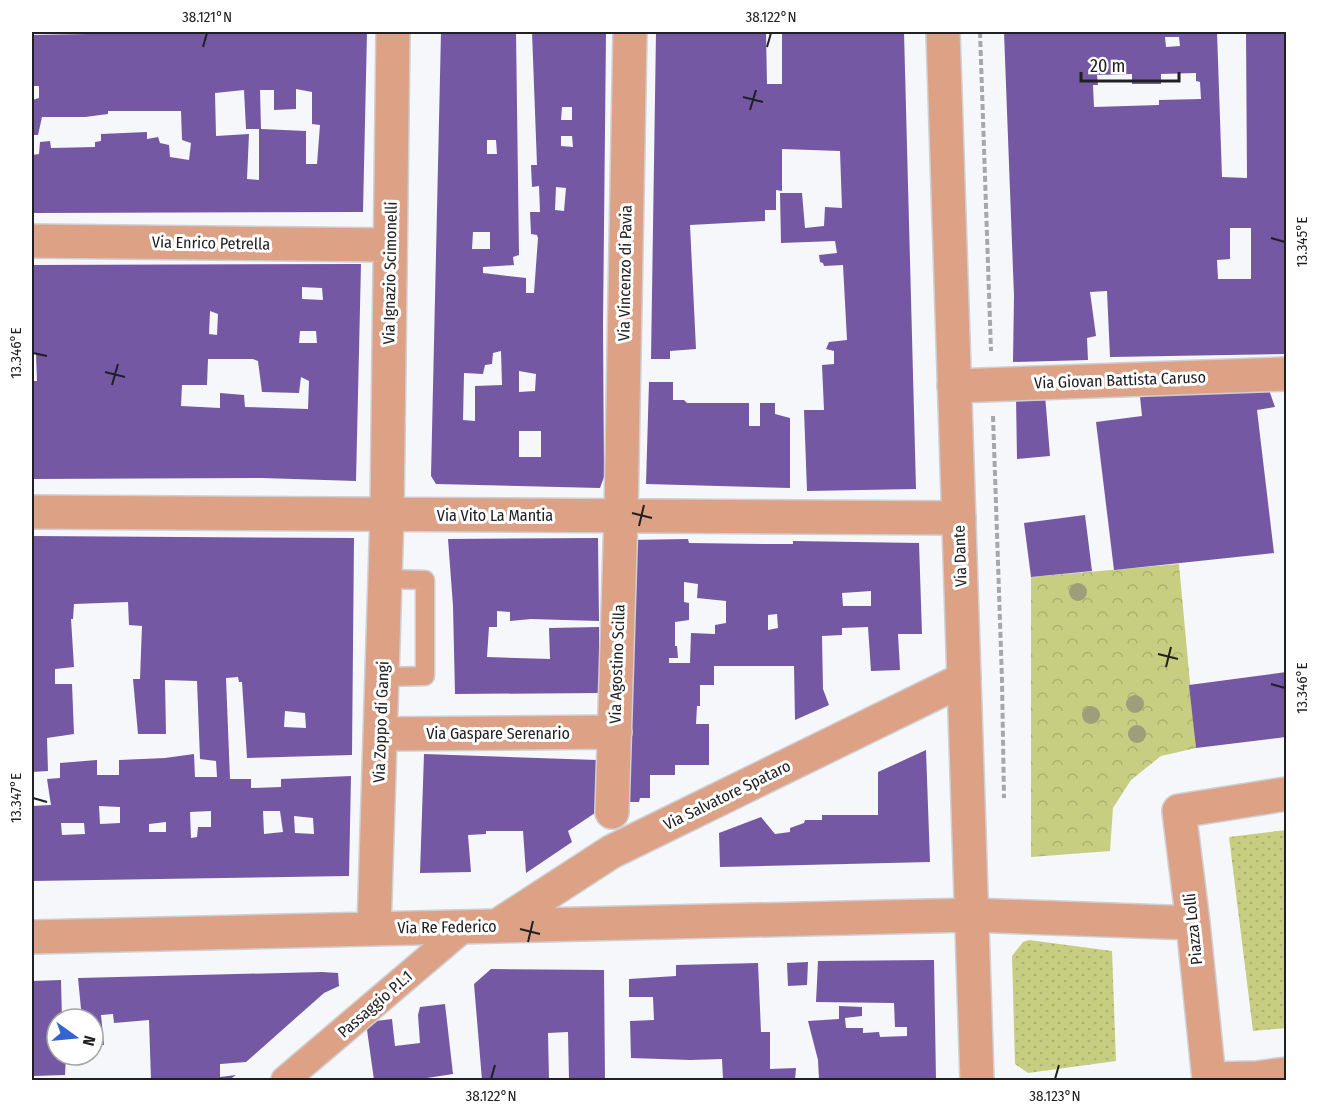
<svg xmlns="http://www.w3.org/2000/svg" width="1318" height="1112" font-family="'Fira Sans Condensed',sans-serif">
	<defs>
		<pattern id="park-crowns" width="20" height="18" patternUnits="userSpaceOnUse" patternTransform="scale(1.5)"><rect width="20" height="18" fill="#c8ce81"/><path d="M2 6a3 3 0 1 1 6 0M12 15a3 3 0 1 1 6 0" fill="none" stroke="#acb16f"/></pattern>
		<pattern id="garden-dots" width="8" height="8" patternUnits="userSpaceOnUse" patternTransform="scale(1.5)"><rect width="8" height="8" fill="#c8ce81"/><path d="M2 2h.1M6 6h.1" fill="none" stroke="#acb16f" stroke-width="1.8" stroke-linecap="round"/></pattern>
	</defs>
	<rect width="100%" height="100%" fill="#f6f7fb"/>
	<path fill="url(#park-crowns)" d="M1179 564 1196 748 1161 756 1131 780 1113 808 1110 851 1031 857V577Z"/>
	<path fill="url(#garden-dots)" d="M1286 830V1028L1253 1031 1229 837Z
		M1029 940 1112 951 1116 1061 1028 1073 1015 1064 1012 956 1023 942Z"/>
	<path fill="#7458a4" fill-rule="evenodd" d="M198 32H367L363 212 32 213V155L39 154 40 142 50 141 51 148 95 147V142L101 141V134L147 132V139L158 137 160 143 169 145 170 157 189 160 191 143 182 140 181 111H108V114L85 117H42L38 135H32V100L39 98V86H32V35ZM296 89 312 92V124L320 125 317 164H306V131L261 129 260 90H274V110L296 109ZM244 90 246 129H259V180L247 179 249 134 216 136 215 93Z
		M441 32H516L519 255 513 257 514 265 483 267V273L526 278V293H534L538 238 537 235 531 234 530 212H540L539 186 532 187 531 165H537L532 32H606L603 325 604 477 600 488 436 484 431 476ZM562 107H572V120H561ZM561 136H572L573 147 561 146ZM487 140H496L497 154H487ZM556 187 566 188 564 211 555 210ZM473 232H490V249H472ZM501 351 502 385 475 386V421L463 420 464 373 483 374 485 365 492 364 493 353ZM519 371 536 374 535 391 519 392ZM519 431H541V457H519Z
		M656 32H766L767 84H782V32H904L916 489 807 491 804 410H824L822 365 834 364V351L826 349 829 342 847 340 843 265 824 266 823 263 820 262 819 255 837 253 835 241 781 243 780 193H802L805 228 824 226 825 207 842 208 840 151 782 149V191L776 190V210H765V221L690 225 696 349 670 351V359H651Z
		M1004 32H1217L1222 177 1247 178 1246 32H1286V354L1110 357 1107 291 1090 292 1096 336 1087 338 1088 360 1013 362 1014 296ZM1165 37H1179L1180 46 1166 47ZM1196 73V81L1200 82 1201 99 1159 100V105L1094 107 1093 85H1098L1097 75 1132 74V84H1161V74ZM1230 228H1251V279H1218L1217 260 1230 259Z
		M361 264 356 481 262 478 32 479V405L34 381H37L36 354H32V265ZM302 287 322 288 323 300 302 299ZM210 311 218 314 217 335 209 334ZM300 331H316L317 343H299ZM208 359H253L258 361 262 392 299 393 301 377 309 381 308 409 245 407 244 395 220 393V408L181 406 182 385H207Z
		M649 382H673V400H684L687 403H749V426H760V403H775V414L790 418V488L646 484Z
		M1139 387 1269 390 1275 407 1257 410 1274 553 1114 570 1096 422 1142 416Z
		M1045 395 1050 456 1017 459 1016 397Z
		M1085 515 1092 571 1031 577 1024 523Z
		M32 536 354 538 352 755 247 758 242 682H239L238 677 226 678 230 779H251V788L281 787V779L351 776 349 876 32 881V806L51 805 47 779 60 778V763L97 760V775H119V760L165 758 194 754 195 777H217L216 761 200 759 197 681 165 680 166 734H138L133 679H140L142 626 129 625 128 602 74 604 73 619H71L74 667 55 669V684H72L74 734 47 738 48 771 32 772ZM285 711 305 713 306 728 284 727ZM99 806 120 807V823L100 824ZM211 811V827H198L197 837 191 838 190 812ZM263 811H280L283 832 264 834ZM294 816 313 818 314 834 295 833ZM166 822V832H149V824ZM61 823H84L85 834 62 835Z
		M598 538 599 621 531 619 510 621V612L497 611V627H489L487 657 550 659 549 628 599 627V693L455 694 453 606 448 539Z
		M688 539 689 543 772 544H793V541L919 543 922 634H898L900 670 871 671 868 627 842 628V635L822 636 823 689 829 705 795 720 794 666H714V685H700V706H697L696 724H709V765H675V775H650V798H640L639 802H627L628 540ZM684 582 698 584 697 598 726 601V623L715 625V634L691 633 690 663H669V658H678L677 646H675V622L689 620V603L684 602ZM871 591V606H843L842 593ZM777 614 778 628 768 630V615Z
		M1286 672V737L1196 748 1189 685Z
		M926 750 930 862 720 867 719 833 761 817 775 834 790 832V828L804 823 805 820H822V815H878V772Z
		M424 754 597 760 595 813 568 831 572 842 526 873 523 831H486V834L468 835 471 872 420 873Z
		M934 960 936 1080H819L818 1060 808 1021 839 1019V1006L862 1007V1016L845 1018 846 1028H863V1033L879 1032 880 1037 907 1036V1027H895L894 1003 816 1002 818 961Z
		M808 962 807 985 788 986 787 963Z
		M758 963 761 1032H770V1069L796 1068 795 1080H723L722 1059 690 1060 631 1058 630 1021 654 1020 653 997H629V979L676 976V965Z
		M491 969 604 970 605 1080H569L568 1032 548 1033 549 1080H482L474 984Z
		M322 972 338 973 339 986 324 993 246 1062 220 1064V1077L236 1075 229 1080H151L149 1020 114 1023 113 1014 101 1015 104 1045H93V1019H82L78 978Z
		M61 980 62 1019H57V1055H66L65 1075 32 1076V981Z
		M445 1004 453 1074 414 1080H374L367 1030 368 1022 392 1019 395 1046 420 1043 418 1015 420 1007Z"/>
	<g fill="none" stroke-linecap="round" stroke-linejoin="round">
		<defs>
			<path id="service" d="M382 677 425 676V580L385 579"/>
			<path id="pedestrian" d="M285 1080 465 927"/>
			<path id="minor" d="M32 241 390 245
				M954 386 1286 374
				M32 512 959 518
				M381 734 615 732
				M1286 794 1179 811 1193 923 1209 1079 1257 1078 1286 1074
				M612 812 621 515 630 32
				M497 926 611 852 964 679
				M374 929 387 514 393 32
				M32 937 971 915 1193 923"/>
			<path id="tertiary" d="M943 32 977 1080"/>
		</defs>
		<use href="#service" stroke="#cfd0d4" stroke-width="21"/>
		<use href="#pedestrian" stroke="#cfd0d4" stroke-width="30"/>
		<use href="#minor" stroke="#cfd0d4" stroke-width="36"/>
		<use href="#tertiary" stroke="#cfd0d4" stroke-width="36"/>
		<path stroke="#a6a7aa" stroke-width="4" stroke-dasharray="6 3" stroke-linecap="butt" d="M980 32 991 351
			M993 416 1002 680 1004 798"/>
		<use href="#service" stroke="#dda186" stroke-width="18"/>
		<use href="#pedestrian" stroke="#dda186" stroke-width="27"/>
		<use href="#minor" stroke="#dda186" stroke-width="33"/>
		<use href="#tertiary" stroke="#dda186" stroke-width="33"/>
	</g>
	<g fill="#9d9f7a">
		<circle cx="1078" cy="592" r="9"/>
		<circle cx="1135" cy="704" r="9"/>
		<circle cx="1091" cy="715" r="9"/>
		<circle cx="1137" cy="734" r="9"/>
	</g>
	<path fill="none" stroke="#202022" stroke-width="2" d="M203 47 207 33M767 47 771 33M743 97 763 102M750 110 756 90M1271 238 1285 242M33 353 47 356M105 372 125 377M112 385 118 364M632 513 652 518M639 526 644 505M1158 654 1178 659M1166 667 1171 647M1271 684 1285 688M33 798 47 802M520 929 540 934M528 942 533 921M491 1079 495 1065M1055 1079 1059 1065"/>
	<g text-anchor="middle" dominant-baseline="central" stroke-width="6" stroke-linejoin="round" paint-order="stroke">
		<g font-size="16" fill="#202022" stroke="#fff">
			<text transform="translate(211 243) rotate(1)">Via Enrico Petrella</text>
			<text transform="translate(390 273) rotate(-89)">Via Ignazio Scimonelli</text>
			<text transform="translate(625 273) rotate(-89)">Via Vincenzo di Pavia</text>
			<text transform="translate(1120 380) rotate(-2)">Via Giovan Battista Caruso</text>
			<text x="495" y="515">Via Vito La Mantia</text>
			<text transform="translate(960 556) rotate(-92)">Via Dante</text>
			<text transform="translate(617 664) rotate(-88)">Via Agostino Scilla</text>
			<text transform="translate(381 722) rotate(-88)">Via Zoppo di Gangi</text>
			<text x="498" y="733">Via Gaspare Serenario</text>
			<text transform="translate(727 795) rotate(-26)">Via Salvatore Spataro</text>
			<text transform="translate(447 927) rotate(-1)">Via Re Federico</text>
			<text transform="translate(1193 929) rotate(-96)">Piazza Lolli</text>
			<text transform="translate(375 1004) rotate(-41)">Passaggio P.L.1</text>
		</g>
	</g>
	<rect width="1318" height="1112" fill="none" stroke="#ffffff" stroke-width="66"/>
	<g transform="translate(75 1037) rotate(105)"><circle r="28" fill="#ffffff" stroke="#a6a6a7" stroke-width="1.5"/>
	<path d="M0-4.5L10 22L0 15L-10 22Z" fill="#3463d2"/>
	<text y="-9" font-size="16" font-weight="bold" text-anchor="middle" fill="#202022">N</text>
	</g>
	<path d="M1081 72v9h98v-9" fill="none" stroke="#202022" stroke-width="3"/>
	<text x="1090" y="72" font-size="18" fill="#202022" stroke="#ffffff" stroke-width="4.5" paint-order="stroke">20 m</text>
	<rect x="33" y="33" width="1252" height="1046" fill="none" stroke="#202022" stroke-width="2"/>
	<g font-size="15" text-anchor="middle" fill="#202022">
		<text x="207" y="22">38.121°N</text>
		<text x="771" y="22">38.122°N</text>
		<text transform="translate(1302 242) rotate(-90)" y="5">13.345°E</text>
		<text transform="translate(16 353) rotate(-90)" y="5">13.346°E</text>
		<text transform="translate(1302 688) rotate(-90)" y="5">13.346°E</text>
		<text transform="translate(16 798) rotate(-90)" y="5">13.347°E</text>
		<text x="491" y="1101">38.122°N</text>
		<text x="1055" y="1101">38.123°N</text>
	</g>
</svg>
